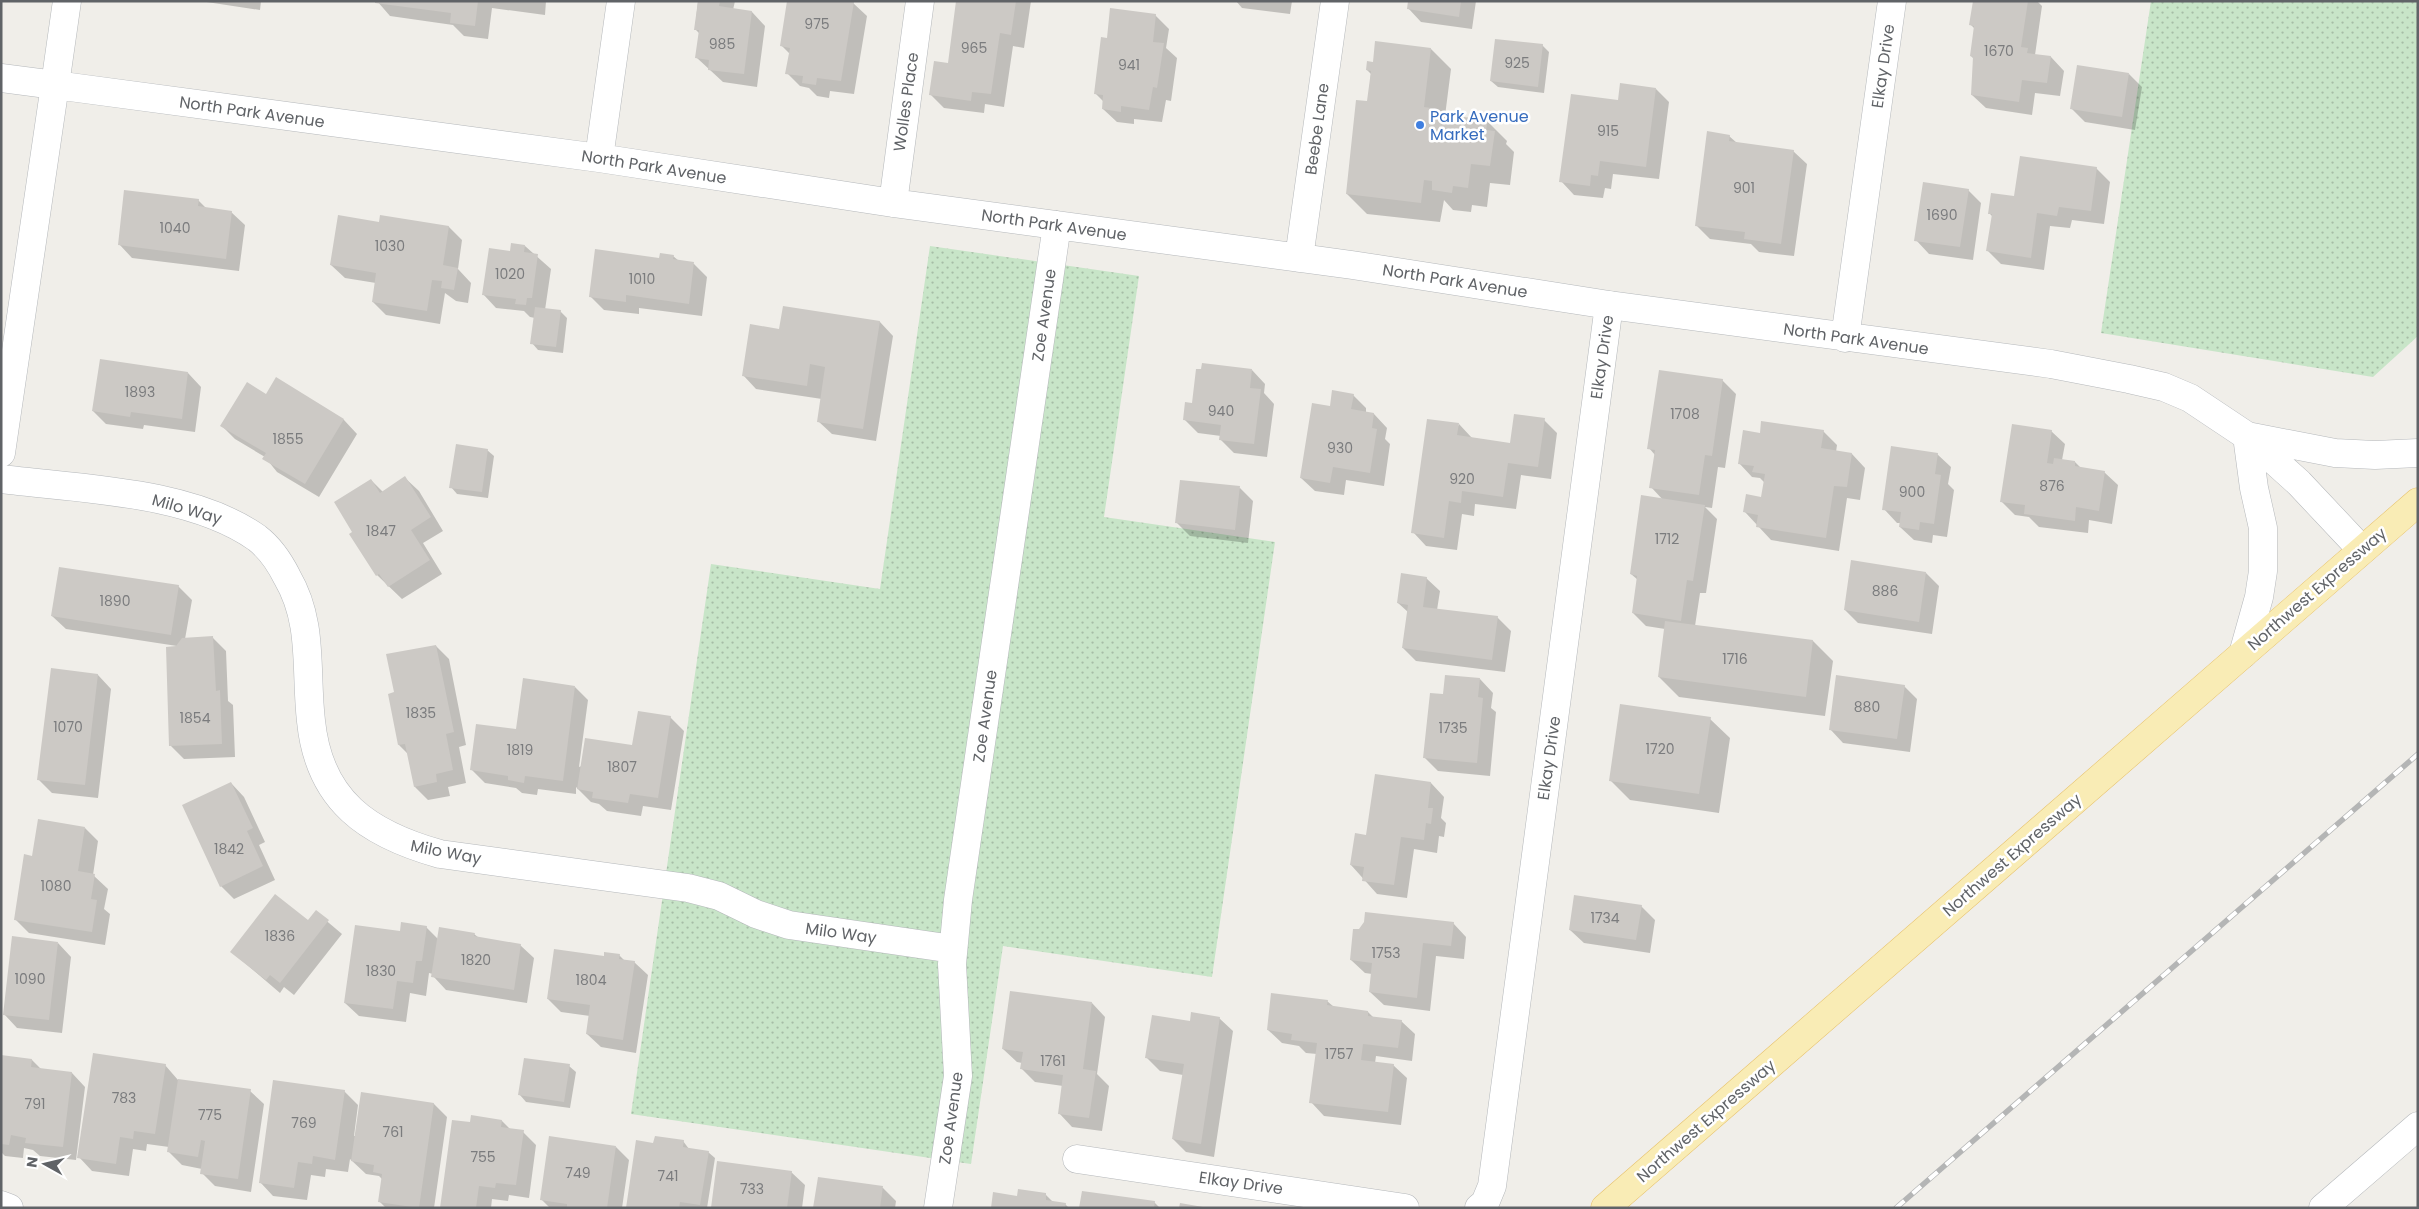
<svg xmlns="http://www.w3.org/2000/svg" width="2419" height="1209" font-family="Poppins,sans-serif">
	<defs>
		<pattern id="grass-dots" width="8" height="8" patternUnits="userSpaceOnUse" patternTransform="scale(1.25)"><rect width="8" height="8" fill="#c8e5c8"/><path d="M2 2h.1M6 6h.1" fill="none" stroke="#a6bda6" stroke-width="1.8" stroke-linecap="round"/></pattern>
	</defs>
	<rect width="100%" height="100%" fill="#f0eee9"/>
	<path fill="url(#grass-dots)" d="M2151 1H2418V336L2373 377 2101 333Z
		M930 246 1139 276 1104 517 1275 542 1212 977 1003 946 971 1164 631 1114 711 564 880 589Z"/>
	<path fill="#0003" d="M200 1H261L260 10Z
		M377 1H546L545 15 492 8 488 39 464 36 453 25 390 16Z
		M698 1H735L733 10 752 12 765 26 757 87 723 82 697 58 700 34 695 29Z
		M805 1 853 3 867 16 854 94 830 91 829 98 817 96 809 88 800 86 787 73 790 54 781 45Z
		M958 1H1031L1024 48 1013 46 1004 107 985 104 984 113 944 108 931 95 949 64Z
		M1236 1H1292L1290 14 1242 8Z
		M1409 1H1476L1472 29 1421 22 1408 8Z
		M1974 1H2037L2042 6 2035 55 2051 57 2064 71 2060 96 2035 93 2032 115 1986 108 1972 95 1974 59 1971 56 1975 29 1971 25Z
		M1155 15 1169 29 1166 48 1177 58 1171 101 1166 100 1162 122 1134 119V124L1117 122 1103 109 1104 102 1095 93 1108 39Z
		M1376 42 1431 49 1451 69 1445 116 1487 121 1507 141 1506 144 1514 152 1510 185 1490 183 1487 207 1472 205 1471 212 1453 210 1444 200 1440 222 1367 214 1347 194 1368 102 1371 74 1367 70 1374 63Z
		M1542 45 1549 52 1544 93 1498 87 1491 81Z
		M2129 74 2142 87 2135 130 2085 122 2072 109Z
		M1656 89 1669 102 1659 179 1613 174 1611 189 1605 188 1603 198 1574 195 1561 181 1620 102Z
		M1729 136 1737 143 1793 151 1807 164 1794 256 1759 252 1751 244 1710 239 1696 225Z
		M2096 168 2110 182 2104 224 2072 220 2070 228 2050 226 2044 270 2001 264 1988 251 1993 217 1989 213Z
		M1968 190 1981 203 1973 260 1929 254 1916 240Z
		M198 200 207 209 231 212 245 225 239 271 132 258 119 244Z
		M381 216 449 227 462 240 458 269 471 283 468 303 456 301 445 293 440 324 386 315 373 302 376 283 345 278 331 265 380 223Z
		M525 246 551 269 545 310 560 311 567 318 563 353 538 350 532 343 535 318 530 317 524 311 496 308 483 294 511 252Z
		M673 256 679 261 694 264 707 277 702 316 639 308V314L604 310 590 296 660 259Z
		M784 307 880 322 893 336 876 441 832 434 818 421 822 399 756 389 743 375 780 330Z
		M1252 370 1265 384 1264 393 1274 404 1267 457 1234 453 1220 439 1221 436 1198 433 1184 419 1193 404Z
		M188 373 201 387 195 432 144 425 143 429 106 424 93 411Z
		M277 379 344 420 357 434 319 497 277 472 265 457 235 439 222 426 267 396Z
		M1722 380 1736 394 1725 468 1718 467 1712 508 1705 507 1717 519 1706 593H1700L1695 626 1813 641 1833 661 1825 716 1679 697 1659 677 1665 629 1646 626 1633 613 1638 580 1631 574 1663 500 1651 487 1655 455 1649 448Z
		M1353 395 1366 408V413L1374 414 1387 428 1385 439 1390 444 1384 486 1346 480 1344 495 1315 491 1301 478 1331 408Z
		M1544 420 1557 433 1551 479 1521 475 1516 509 1475 504 1474 516 1462 514 1457 550 1426 546 1413 532 1459 424 1472 438 1511 444Z
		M1823 431 1837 445 1836 452 1852 454 1865 468 1860 500 1847 498 1839 551 1771 540 1745 512 1762 498 1765 483 1760 478 1752 477 1739 463 1761 435Z
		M2051 431 2065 444 2062 460 2075 462 2082 469 2104 472 2118 485 2112 524 2089 520 2088 533 2039 527 2029 517 2015 515 2001 501Z
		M487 450 494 456 488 498 457 494 451 487Z
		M1937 454 1951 467 1948 484 1954 490 1947 537 1933 535 1932 543 1914 540 1900 527 1901 523H1897L1884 509Z
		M405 478 419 491 443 531 423 543 442 574 402 599 377 575 354 532 371 480 383 492Z
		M1240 488 1253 501 1248 543 1190 536 1177 523Z
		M1926 573 1939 586 1932 634 1858 623 1845 610Z
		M1426 578 1440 591 1437 610 1497 617 1511 631 1505 672 1416 661 1403 648 1408 612 1398 603Z
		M178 586 192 600 185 639 213 638 226 651 228 701 233 705 235 757 184 759 171 746 177 646 66 629 52 616Z
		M436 646 449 659 466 745 459 747 466 783 448 787 450 796 428 800 415 787 408 754 399 745 389 695 396 693Z
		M52 670 98 675 111 689 98 798 52 793 39 780Z
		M1480 679 1493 693 1491 708 1496 712 1490 776 1438 771 1424 757 1444 695Z
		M1904 686 1917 699 1910 752 1843 743 1830 729Z
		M575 687 588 700 579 767 633 746 670 717 684 731 671 810 643 806 641 816 607 811 599 804 591 802 576 787V794L538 789 537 795 522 793 516 788 485 783 472 770 517 731Z
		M1710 719 1730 738 1719 813 1630 800 1610 780Z
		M1376 776 1431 783 1444 797 1441 818 1446 823 1444 837 1439 836 1437 853 1414 849 1407 898 1377 894 1351 865 1368 836Z
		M231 783 244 797 265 842 259 845 275 880 234 899 221 886Z
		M85 828 98 841 93 875 108 889 104 909 110 914 105 945 29 933 15 919 33 857Z
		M1641 906 1655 920 1650 953 1584 943 1570 930Z
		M316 912 342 934 294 995 284 987 280 993 232 952 308 922Z
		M1453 923 1466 937 1464 959 1436 956 1430 1011 1384 1005 1370 992 1372 974 1365 973 1351 960Z
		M426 927 439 940 474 934 479 938 520 945 534 958 527 1003 446 990 433 976V974L429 973 426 996 410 993 406 1022 359 1016 345 1003 401 933Z
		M58 943 71 957 62 1033 17 1028 4 1014Z
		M619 955 625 961 634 962 648 975 636 1053 601 1047 587 1034 590 1016 561 1012 548 999 605 958Z
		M1327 1001 1334 1007 1368 1012 1374 1018 1401 1021 1415 1034 1412 1061 1376 1056 1375 1063 1393 1065 1407 1078 1401 1125 1324 1116 1311 1102 1317 1054 1306 1053 1299 1046 1282 1043 1268 1030Z
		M1092 1003 1105 1017 1097 1074 1109 1086 1102 1131 1072 1127 1059 1113 1063 1086 1035 1082 1022 1069V1063L1017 1062 1003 1049Z
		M1219 1018 1233 1031 1214 1157 1186 1152 1173 1139 1183 1075 1160 1071 1147 1058 1191 1022Z
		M32 1060 41 1069 72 1073 85 1087 76 1160 40 1156 33 1150 24 1148 23 1158 5 1156 1 1152V1065Z
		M165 1065 178 1080 250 1091 264 1104 251 1192 215 1186 202 1173V1169L182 1165 169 1152V1147L147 1144 146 1151 133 1149 129 1176 92 1171 78 1156Z
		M569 1066 576 1072 570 1108 526 1102 520 1095Z
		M344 1091 358 1105 354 1136H356L362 1094 434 1104 447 1117 434 1208H386L379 1201 383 1180 379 1176 366 1174 350 1159 348 1172 326 1169 325 1177 311 1175 307 1200 273 1196 260 1182Z
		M502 1121 511 1130 523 1132 536 1145 529 1198 509 1195 508 1201 492 1199 491 1208H442L471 1124Z
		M683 1141 689 1149 708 1152 715 1158 707 1208H627L654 1144Z
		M616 1147 629 1160 622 1208H550L541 1199Z
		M791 1172 805 1185 802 1208H712Z
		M819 1178 883 1188 896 1201 895 1208H814Z
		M1046 1195 1053 1202 1065 1204 1069 1208H992L1018 1197Z
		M1154 1202 1160 1208H1080Z"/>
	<path fill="#ccc9c5" d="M375 1H478L475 26 450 23 451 13 375 3Z
		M698 1H720L719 6 752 11 744 74 708 70 709 60 695 58 699 30H694Z
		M787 1 854 2 841 81 817 78 816 85 802 83 803 76 785 74 790 48 780 46Z
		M956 1H1016L1011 35 1000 33 991 94 972 92 971 101 929 95 934 61 948 63Z
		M1408 1H1461L1459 17 1407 9Z
		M1973 1H2028L2021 47 2028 48 2027 53 2051 56 2047 83 2022 80 2019 102 1971 95 1973 57 1970 56 1974 26 1969 25Z
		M1110 8 1156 14 1153 42 1164 43 1157 88 1153 87 1149 110 1121 106V112L1102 109 1103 95 1094 94 1101 37 1107 38Z
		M1495 39 1543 44 1538 87 1490 81Z
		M1375 41 1431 48 1424 107 1431 108V113L1488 120 1486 130 1495 131 1490 166 1471 164 1468 188 1453 186 1452 193 1432 190V181L1424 180 1421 203 1346 194 1356 100 1367 101 1371 71 1366 70 1367 61 1373 62Z
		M2077 65 2129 73 2122 117 2070 109Z
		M1620 83 1656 88 1646 167 1600 161 1598 176 1591 175 1590 186 1559 182 1571 94 1618 100Z
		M1707 131 1730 135 1729 141 1794 150 1781 244 1744 239 1745 232 1695 226Z
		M2020 156 2097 167 2091 211 2059 207 2057 216 2037 213 2031 258 1986 251 1992 214H1988L1991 193 2014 196Z
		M1923 182 1969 189 1960 247 1914 241Z
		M124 190 199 199 198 206 232 211 226 259 118 245Z
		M338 215 379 222 380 215 449 226 443 265 458 268 454 290 441 288 442 281 432 280 427 311 372 302 376 273 330 265Z
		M511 243 525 245 524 252 538 254 532 298H527L526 305 515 304 516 299 482 295 489 248 510 251Z
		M595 249 659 258 660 253 674 255 673 259 694 262 689 304 626 295V302L589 297Z
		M783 306 880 321 863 429 817 422 825 367 810 364 807 386 742 376 750 324 779 329Z
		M535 307 561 310 556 347 530 344Z
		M100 359 188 372 182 419 131 412 130 417 92 411Z
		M1202 363 1252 369 1250 388 1261 389 1254 444 1219 440 1221 425 1183 420 1185 402 1192 403 1196 369H1201Z
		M1659 370 1723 379 1712 456 1705 455 1699 495 1649 488 1655 450 1647 449Z
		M276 377 344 419 305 484 262 459 266 453 220 426 247 382 266 394Z
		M1332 390 1354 394 1351 409 1374 413 1372 428 1377 429 1370 473 1333 467 1330 483 1300 478 1312 403 1330 406Z
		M1514 414 1545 418 1538 467 1508 463 1503 497 1462 491 1461 503 1449 501 1444 538 1411 533 1427 419 1459 423 1457 435 1510 443Z
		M1761 421 1824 430 1821 448 1852 453 1847 487 1834 486 1826 538 1756 527 1758 515 1743 512 1746 494 1761 497 1765 474 1752 472 1754 466 1738 464 1743 430 1760 433Z
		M2012 424 2052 430 2047 463 2053 464 2054 458 2075 461V466L2105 471 2099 511 2076 507 2075 521 2024 514 2025 505 2000 502Z
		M456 444 488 449 482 492 449 488Z
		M1891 446 1938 453 1935 474 1941 475 1934 524 1920 522 1919 530 1899 527 1901 512 1882 510Z
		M405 476 431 517 411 530 430 560 388 587 379 574 376 576 349 534 352 532 334 502 371 479 380 493Z
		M1180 480 1240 486 1235 530 1175 523Z
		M1641 495 1705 505 1693 581 1687 580 1681 621 1632 613 1637 576 1630 574Z
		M1851 560 1926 572 1919 622 1844 610Z
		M59 567 179 585 171 635 51 616Z
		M1401 573 1427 577 1423 607 1498 616 1492 660 1402 648 1408 605 1397 603Z
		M1665 621 1813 640 1806 697 1658 677Z
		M213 636 216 691 220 690 222 744 169 746 166 647 176 646 182 638Z
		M436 645 454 732 446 734 453 770 436 774 437 782 414 787 405 744 398 745 388 694 394 692 386 654Z
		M51 668 98 674 85 785 37 780Z
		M1445 675 1480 678 1478 697 1483 698 1477 763 1423 758 1430 693 1443 694Z
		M1836 675 1905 685 1897 739 1829 730Z
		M523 678 575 686 563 781 525 776 524 783 508 780V776L470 770 476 724 516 729Z
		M1620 704 1711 717 1699 794 1609 781Z
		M638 711 671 716 658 798 630 794 628 803 592 798 593 792 577 789 585 738 632 745Z
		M1375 774 1431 782 1428 808H1433L1431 824 1426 823 1424 840 1401 837 1394 885 1362 881 1364 867 1350 865 1355 833 1366 835Z
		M231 782 253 828 247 831 263 866 220 887 182 805Z
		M38 819 85 827 78 871 95 874 91 899 97 900 92 932 14 920 24 854 32 856Z
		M275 894 308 920 316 910 329 920 280 983 270 975 266 980 230 952Z
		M1574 895 1642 905 1636 940 1569 930Z
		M1365 912 1454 922 1451 946 1423 943 1417 998 1369 992 1372 963 1350 960 1353 929H1359L1364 922Z
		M401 922 427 926 422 961H416L413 983 397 981 393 1009 344 1003 355 925 400 931Z
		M439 927 475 933 474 936 521 944 514 990 431 977Z
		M12 936 58 942 49 1020 3 1015Z
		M554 949 604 956V952L620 954 619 959 635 961 623 1040 586 1034 590 1005 547 999Z
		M1010 991 1092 1002 1083 1069 1096 1071 1089 1118 1058 1114 1063 1075 1020 1069 1023 1052 1002 1049Z
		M1271 993 1328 1000 1327 1005 1368 1011V1016L1402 1020 1398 1048 1363 1044 1361 1060 1394 1064 1388 1112 1309 1103 1317 1043 1291 1040 1292 1034 1267 1030Z
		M1191 1012 1220 1017 1201 1144 1172 1139 1184 1064 1145 1058 1152 1015 1190 1021Z
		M93 1053 166 1064 155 1134 134 1131 133 1139 120 1137 116 1164 77 1158Z
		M1 1055 32 1059 31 1067 72 1072 63 1147 25 1143 26 1138 11 1135 9 1145 1 1144Z
		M524 1058 570 1064 564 1102 518 1095Z
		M178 1079 251 1089 238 1179 200 1174 205 1141 201 1140 198 1157 167 1152Z
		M273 1080 345 1090 335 1160 313 1156 312 1164 298 1162 294 1188 259 1183Z
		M361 1092 434 1103 419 1208 378 1202 382 1174 373 1172 374 1165 351 1161Z
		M471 1115 502 1120 501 1127 524 1130 516 1185 496 1183 495 1188 479 1186 476 1208H440L452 1120 470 1122Z
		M549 1136 616 1146 607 1208H567V1204L540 1200Z
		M655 1136 684 1140 683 1147 709 1151 700 1205 680 1202 679 1208H626L636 1140 653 1143Z
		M717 1161 792 1171 787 1208H711Z
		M818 1177 883 1186 880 1208H813Z
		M1018 1189 1046 1193V1200L1066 1203 1065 1208H991L993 1192 1017 1196Z
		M1082 1191 1155 1201 1154 1208H1079Z
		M1180 1203 1203 1207V1208H1179Z"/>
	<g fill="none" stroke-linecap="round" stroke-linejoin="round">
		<defs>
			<path id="minor" d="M1 78 55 85 67 1
				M599 158 621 1
				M893 203 920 1
				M1299 258 1335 1
				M1845 338 1892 1
				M1 453 55 85 599 158 893 203 1352 265 1609 305 2051 364 2129 379 2164 387 2190 398 2247 436 2299 483 2362 550
				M1 479C81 489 191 491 257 538 270 548 280 563 287 577 314 623 305 670 311 721 319 801 368 834 440 854L688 888 719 896 756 914 789 925 953 949
				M2243 654 2259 597 2263 571V528L2254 488 2247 436 2335 453 2375 455 2418 453
				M1077 1159 1405 1208
				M1 1205 9 1208
				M938 1208 958 1076 952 964 958 900 1057 225
				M1479 1208 1485 1203 1492 1186 1609 305
				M2323 1208 2418 1126"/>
			<path id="major" d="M1605 1208 2418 502"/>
		</defs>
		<use href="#minor" stroke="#b5b8bb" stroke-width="29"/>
		<use href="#major" stroke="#e7c16b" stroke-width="29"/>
		<use href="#minor" stroke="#fff" stroke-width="28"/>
		<use href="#major" stroke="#f9ecb5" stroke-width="28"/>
		<defs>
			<path id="rail" d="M1896 1208 2418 754"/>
		</defs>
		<use href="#rail" stroke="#b4b5b5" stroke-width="5.5"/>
		<use href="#rail" stroke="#fff" stroke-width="4" stroke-dasharray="11" stroke-linecap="butt"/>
	</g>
	<circle fill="#3f7fe0" stroke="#fff" stroke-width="2" cx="1420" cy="125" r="5"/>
	<g text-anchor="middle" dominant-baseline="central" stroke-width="5" stroke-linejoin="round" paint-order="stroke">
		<g font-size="14" fill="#7b7c7e">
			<text x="817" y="24">975</text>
			<text x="722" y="44">985</text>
			<text x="974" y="48">965</text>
			<text x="1999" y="51">1670</text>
			<text x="1517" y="63">925</text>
			<text x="1129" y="65">941</text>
			<text x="1608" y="131">915</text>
			<text x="1744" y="188">901</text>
			<text x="1942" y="215">1690</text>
			<text x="175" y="228">1040</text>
			<text x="390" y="246">1030</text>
			<text x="510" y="274">1020</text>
			<text x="642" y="279">1010</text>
			<text x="140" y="392">1893</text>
			<text x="1221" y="411">940</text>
			<text x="1685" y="414">1708</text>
			<text x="288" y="439">1855</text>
			<text x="1340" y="448">930</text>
			<text x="1462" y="479">920</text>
			<text x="2052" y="486">876</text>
			<text x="1912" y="492">900</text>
			<text x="381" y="531">1847</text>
			<text x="1667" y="539">1712</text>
			<text x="1885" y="591">886</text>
			<text x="115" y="601">1890</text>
			<text x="1735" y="659">1716</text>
			<text x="1867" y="707">880</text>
			<text x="421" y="713">1835</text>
			<text x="195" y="718">1854</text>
			<text x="68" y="727">1070</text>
			<text x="1453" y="728">1735</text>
			<text x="1660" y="749">1720</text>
			<text x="520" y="750">1819</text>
			<text x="622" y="767">1807</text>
			<text x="229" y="849">1842</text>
			<text x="56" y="886">1080</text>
			<text x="1605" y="918">1734</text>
			<text x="280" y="936">1836</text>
			<text x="1386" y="953">1753</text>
			<text x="476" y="960">1820</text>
			<text x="381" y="971">1830</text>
			<text x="30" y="979">1090</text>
			<text x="591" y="980">1804</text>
			<text x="1339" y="1054">1757</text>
			<text x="1053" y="1061">1761</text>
			<text x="124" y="1098">783</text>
			<text x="35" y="1104">791</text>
			<text x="210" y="1115">775</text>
			<text x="304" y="1123">769</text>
			<text x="393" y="1132">761</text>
			<text x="483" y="1157">755</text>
			<text x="578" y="1173">749</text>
			<text x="668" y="1176">741</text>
			<text x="752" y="1189">733</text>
		</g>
		<g font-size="16" fill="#606367" stroke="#fff">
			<text transform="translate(1883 66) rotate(-82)">Elkay Drive</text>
			<text transform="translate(906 102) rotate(-82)">Wolles Place</text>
			<text transform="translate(252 112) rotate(8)">North Park Avenue</text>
			<text transform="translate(1317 129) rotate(-82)">Beebe Lane</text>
			<text transform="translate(654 167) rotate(9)">North Park Avenue</text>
			<text transform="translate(1054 225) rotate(8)">North Park Avenue</text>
			<text transform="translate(1455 281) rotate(9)">North Park Avenue</text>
			<text transform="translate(1044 315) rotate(-82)">Zoe Avenue</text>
			<text transform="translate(1856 339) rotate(8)">North Park Avenue</text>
			<text transform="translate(1602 357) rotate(-82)">Elkay Drive</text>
			<text transform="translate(187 509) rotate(16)">Milo Way</text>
			<text transform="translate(2317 589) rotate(-41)">Northwest Expressway</text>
			<text transform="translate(985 716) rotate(-82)">Zoe Avenue</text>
			<text transform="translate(1549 758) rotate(-82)">Elkay Drive</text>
			<text transform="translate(446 852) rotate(11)">Milo Way</text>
			<text transform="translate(2012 855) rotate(-41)">Northwest Expressway</text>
			<text transform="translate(841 933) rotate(8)">Milo Way</text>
			<text transform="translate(951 1118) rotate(-82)">Zoe Avenue</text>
			<text transform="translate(1706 1121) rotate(-41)">Northwest Expressway</text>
			<text transform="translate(1241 1183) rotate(8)">Elkay Drive</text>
		</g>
		<g font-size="16" fill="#366cbe" stroke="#fff" text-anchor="start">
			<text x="1430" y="116">Park Avenue<tspan x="1430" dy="18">Market</tspan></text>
		</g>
	</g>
	<rect width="2419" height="1209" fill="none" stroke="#606367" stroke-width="5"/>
	<g transform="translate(45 1164) rotate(278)" stroke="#ffffff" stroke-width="4" paint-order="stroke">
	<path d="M0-4L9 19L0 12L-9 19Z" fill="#606367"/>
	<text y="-8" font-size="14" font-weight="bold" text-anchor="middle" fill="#606367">N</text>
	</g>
</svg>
